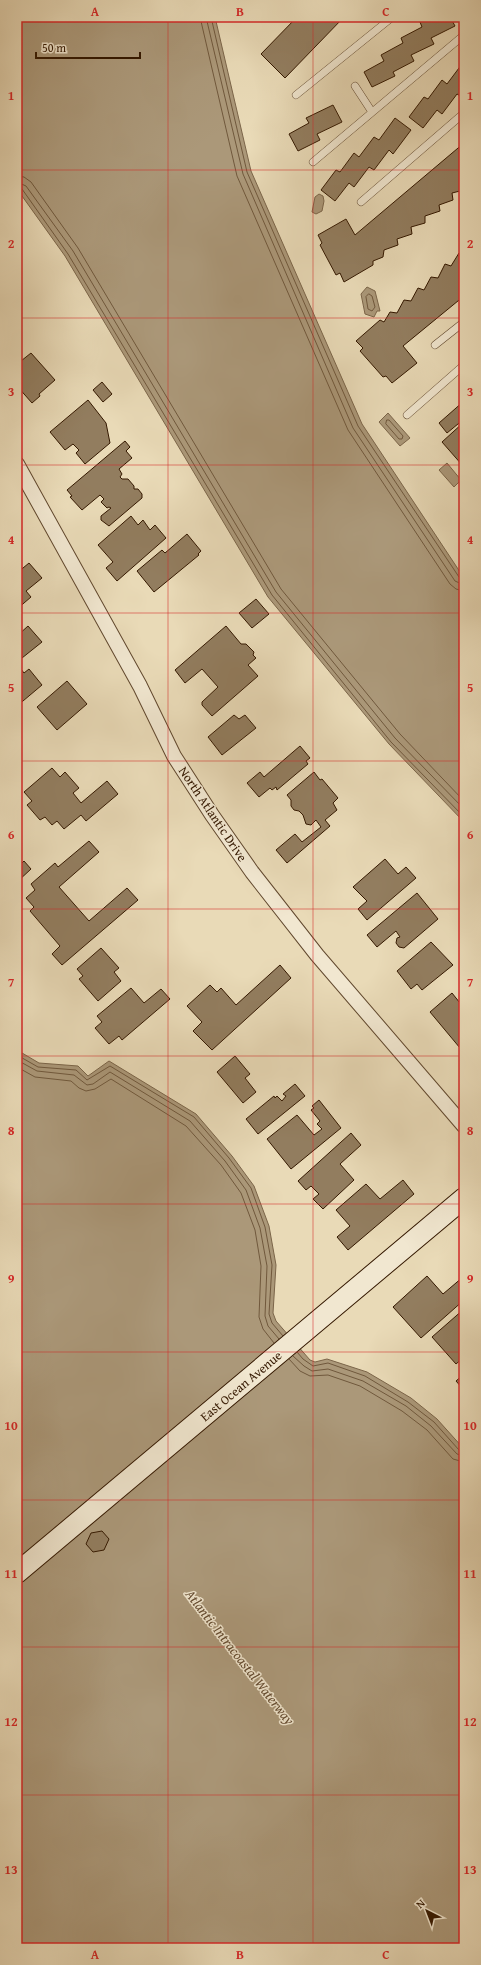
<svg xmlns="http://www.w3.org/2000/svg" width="481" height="1965" font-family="'Gentium Book Plus',serif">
	<rect width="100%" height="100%" fill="#e9dab7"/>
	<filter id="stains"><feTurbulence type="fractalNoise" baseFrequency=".005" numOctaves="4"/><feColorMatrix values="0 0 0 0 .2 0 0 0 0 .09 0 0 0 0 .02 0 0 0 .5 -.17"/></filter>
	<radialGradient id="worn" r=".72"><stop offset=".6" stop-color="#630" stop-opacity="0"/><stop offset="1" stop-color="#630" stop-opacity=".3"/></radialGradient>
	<path fill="#ab9879" stroke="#7b6549" d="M17 17H215L251 171 362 424 464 578V822L389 744 268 597 65 256 17 189Z
		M319 194 323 196 324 201 322 211 316 214 312 212 315 197Z
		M367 287 375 291 380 311H377L374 317 365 314 361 294Z
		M388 413 410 438 400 446 379 422Z
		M447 463 461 480 454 487 439 470Z
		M17 1050 39 1063 78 1066 88 1076 109 1061 196 1114 232 1156 254 1186 269 1226 276 1265 273 1313 276 1321 310 1360 315 1362 327 1359 367 1372 411 1398 437 1419 464 1449V1948H17Z"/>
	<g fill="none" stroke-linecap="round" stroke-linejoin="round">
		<path stroke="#70583c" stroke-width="1" d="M200 17 237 176 348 430 450 584 456 589 464 591
			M206 17 243 174 353 428 455 581 464 585
			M211 17 247 172 358 426 459 577 464 579
			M17 176 24 177 31 182 78 248 281 589 400 734 464 801
			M17 182 26 186 73 251 276 592 395 738 464 809
			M17 187 22 189 68 254 272 595 391 742 464 817
			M369 294 372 296 375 307 372 311 368 309 366 297Z
			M387 420H389L403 436 402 439H399L386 424Z
			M17 1055 38 1067 76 1070 87 1080 110 1066 194 1117 229 1158 251 1188 265 1227 272 1265 269 1314 272 1323 283 1336
			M17 1060 37 1071 74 1075 87 1085 93 1084 110 1072 190 1121 225 1161 246 1190 260 1228 267 1266 265 1316 268 1326 279 1339
			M17 1067 35 1077 71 1081 79 1088 86 1091 95 1089 111 1079 186 1126 221 1165 241 1193 255 1230 261 1266 259 1317 263 1329 274 1343
			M297 1352 303 1359 313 1366 328 1363 365 1376 408 1402 434 1422 459 1450 464 1451
			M293 1356 304 1366 312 1371 328 1369 363 1381 406 1406 431 1426 457 1454 464 1456
			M289 1359 300 1371 310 1376 328 1375 360 1386 402 1411 427 1430 453 1459 464 1462"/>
	</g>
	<path fill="#927d5f" stroke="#341800" d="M297 17H344L285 78 261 54Z
		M429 17H450L455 26 431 38 434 44 411 55 414 61 393 72 395 76 372 87 364 72 384 61 381 55 403 43 401 38 422 27 420 22Z
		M462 64 464 65V95L462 97 457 94 442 114 437 110 423 128 409 117 424 97 428 99 442 80 447 84Z
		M333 105 342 122 317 134 320 140 298 151 289 134 309 123 306 118Z
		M395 118 411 130 393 154 389 150 374 170 369 167 354 187 349 183 335 201 321 190 336 170 340 172 354 153 359 157 374 137 379 140Z
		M464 143V190L452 193 453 200 439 205 440 211 425 216V223L411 227 412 234 397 239 398 245 384 250 383 257 373 261V265L344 282 340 273 336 275 320 245 322 243 318 235 346 219 355 235Z
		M459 253 464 255V296L403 346 417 363 392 383 386 376 383 377 360 351 363 348 356 341 380 320 384 322 390 312 397 313 404 300 411 301 418 288 424 290 431 277 438 278 445 264 451 266Z
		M31 353 55 380 39 394 40 396 32 403 17 386V356L21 361Z
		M102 382 112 394 103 402 93 390Z
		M88 400 106 423 110 443 85 464 76 453 79 450 73 444 65 450 50 432Z
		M464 401V419L447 433 439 423Z
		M464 422V466H463L442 442Z
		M125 441 130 447 126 451 132 458 119 469 122 474 120 477 122 479H128L134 486V489H138L142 494V498L109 526 101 520V516L111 508 109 507 107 508 101 502 104 499 100 495 82 510 70 497 72 496 67 490Z
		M131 516 138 525 143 520 150 530 155 525 166 538 117 581 106 568 113 562 98 545Z
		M187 534 201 551 198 554 199 555 154 592 137 571 162 550 165 553Z
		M29 563 42 578 26 591 31 597 17 609V573Z
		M256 599 269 614 252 628 239 613Z
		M28 626 42 642 17 662V636Z
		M226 626 241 644H246L254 652 253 655 256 658 248 665 258 676 212 716 202 705V702L218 687 202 669 185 683 175 670Z
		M17 664 24 673 29 669 42 685 17 706Z
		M67 681 87 704 57 730 37 707Z
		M234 715 239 719 245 715 256 728 222 755 208 737Z
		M300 746 310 758 306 761 308 764 277 790 276 787 272 790 270 788 259 797 247 783 260 772 264 777Z
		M52 768 60 777 65 772 79 788 73 793 81 803 107 781 118 794 86 821 81 815 64 829 57 821 52 825 45 817 40 820 27 805 32 801 24 792Z
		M314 772 320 780 322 779 338 798 333 803 337 810 325 820 330 826 287 863 276 850 295 834 302 842 321 827 316 820 311 825 306 824 303 815 299 811 294 810 291 806V800L287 795Z
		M89 841 99 852 59 887 89 921 127 888 138 900 62 965 52 954 60 946 30 911 34 907 26 898 35 890 31 884 55 863 58 867Z
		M385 859 398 874 406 867 416 878 367 920 358 909 367 901 353 887Z
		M24 861 31 869 17 882V868Z
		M417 893 438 919 404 948 399 947 396 943 397 938 400 937 396 931 377 947 367 935Z
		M431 942 453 965 422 990 417 984 411 989 397 971Z
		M101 948 119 968 114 972 121 981 98 1001 79 979 83 976 77 969Z
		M280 965 291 978 212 1050 193 1031 202 1022 187 1006 210 985 217 992 221 988 236 1005Z
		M131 988 144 1003 161 989 170 999 122 1040 119 1036 109 1044 95 1028 102 1022 97 1016Z
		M452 993 464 1008V1045L460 1048 430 1012Z
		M235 1056 250 1074 245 1078 256 1092 243 1103 217 1072Z
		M295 1084 305 1096 258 1134 246 1119 274 1096 275 1098 277 1096 282 1101 286 1096 283 1094Z
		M319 1100 341 1128 291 1169 267 1139 297 1115 314 1135 322 1129 317 1124 320 1121 311 1110 314 1108 312 1106Z
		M351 1133 361 1145 340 1164 354 1180 323 1209 313 1199 319 1194 311 1186 306 1190 298 1181Z
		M403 1180 414 1194 348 1250 337 1237 350 1226 336 1210 366 1184 380 1199Z
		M427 1276 443 1294 463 1277 464 1300 421 1338 393 1307Z
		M464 1309V1357L456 1364 432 1337Z
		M464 1374V1390L456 1381Z
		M102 1531 109 1539 104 1550 93 1552 86 1544 91 1533Z"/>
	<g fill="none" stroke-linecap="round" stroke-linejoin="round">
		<defs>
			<path id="service" d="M355 86 372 112
				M296 95 390 19
				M313 162 464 35
				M361 202 464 113
				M435 345 464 322
				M407 415 464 365"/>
			<path id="minor" d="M17 464 140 686 174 756 212 815 252 872 317 955 464 1126"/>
			<path id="secondary" d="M17 1573 464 1198"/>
		</defs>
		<use href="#service" stroke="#61482e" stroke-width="8"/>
		<use href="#minor" stroke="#61482e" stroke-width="16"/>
		<use href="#secondary" stroke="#341800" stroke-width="22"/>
		<use href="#service" stroke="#f1e7d0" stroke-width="7"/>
		<use href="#minor" stroke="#f1e7d0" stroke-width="14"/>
		<use href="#secondary" stroke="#f1e7d0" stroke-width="20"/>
	</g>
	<path fill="none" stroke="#d62828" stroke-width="1" stroke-opacity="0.55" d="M168 17V1948M313 17V1948M17 170H464M17 318H464M17 465H464M17 613H464M17 761H464M17 909H464M17 1056H464M17 1204H464M17 1352H464M17 1500H464M17 1647H464M17 1795H464"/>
	<g text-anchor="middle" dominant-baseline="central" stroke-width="3" stroke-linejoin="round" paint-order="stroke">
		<g font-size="13" fill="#341800" stroke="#f1e7d0">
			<text transform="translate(213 814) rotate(56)">North Atlantic Drive</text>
			<text transform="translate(241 1386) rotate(-40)">East Ocean Avenue</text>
		</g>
		<g font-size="14" font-style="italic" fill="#644b30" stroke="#f1e7d0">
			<text transform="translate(240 1657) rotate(52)">Atlantic Intracoastal Waterway</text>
		</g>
	</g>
	<rect width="481" height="1965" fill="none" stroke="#e9dab7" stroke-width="44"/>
	<g transform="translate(427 1911) rotate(318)" stroke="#f1e7d0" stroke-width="3" paint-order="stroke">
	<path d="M0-3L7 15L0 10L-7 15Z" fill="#341800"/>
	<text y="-6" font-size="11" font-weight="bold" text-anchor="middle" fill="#341800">N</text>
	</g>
	<path d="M36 52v6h104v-6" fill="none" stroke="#341800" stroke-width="2"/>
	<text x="42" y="52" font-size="12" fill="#341800" stroke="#f1e7d0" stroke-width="3" paint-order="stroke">50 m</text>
	<rect x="22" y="22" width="437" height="1921" fill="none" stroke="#d62828" stroke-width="1.5"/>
	<g font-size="13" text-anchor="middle" font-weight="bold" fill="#d62828">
		<text x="95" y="16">A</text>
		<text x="240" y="16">B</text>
		<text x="386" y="16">C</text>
		<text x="11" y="100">1</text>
		<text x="470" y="100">1</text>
		<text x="11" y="248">2</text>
		<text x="470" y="248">2</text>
		<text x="11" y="396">3</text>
		<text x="470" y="396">3</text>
		<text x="11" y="544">4</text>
		<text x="470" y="544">4</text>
		<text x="11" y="692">5</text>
		<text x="470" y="692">5</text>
		<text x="11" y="839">6</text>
		<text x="470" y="839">6</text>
		<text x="11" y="987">7</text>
		<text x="470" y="987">7</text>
		<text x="11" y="1135">8</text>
		<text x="470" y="1135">8</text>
		<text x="11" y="1283">9</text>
		<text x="470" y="1283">9</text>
		<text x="11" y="1430">10</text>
		<text x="470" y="1430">10</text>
		<text x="11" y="1578">11</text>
		<text x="470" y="1578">11</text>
		<text x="11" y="1726">12</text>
		<text x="470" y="1726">12</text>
		<text x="11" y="1874">13</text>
		<text x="470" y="1874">13</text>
		<text x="95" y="1959">A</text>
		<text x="240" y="1959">B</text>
		<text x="386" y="1959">C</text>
	</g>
	<rect width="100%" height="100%" filter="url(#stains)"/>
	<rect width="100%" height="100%" fill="url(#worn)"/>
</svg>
